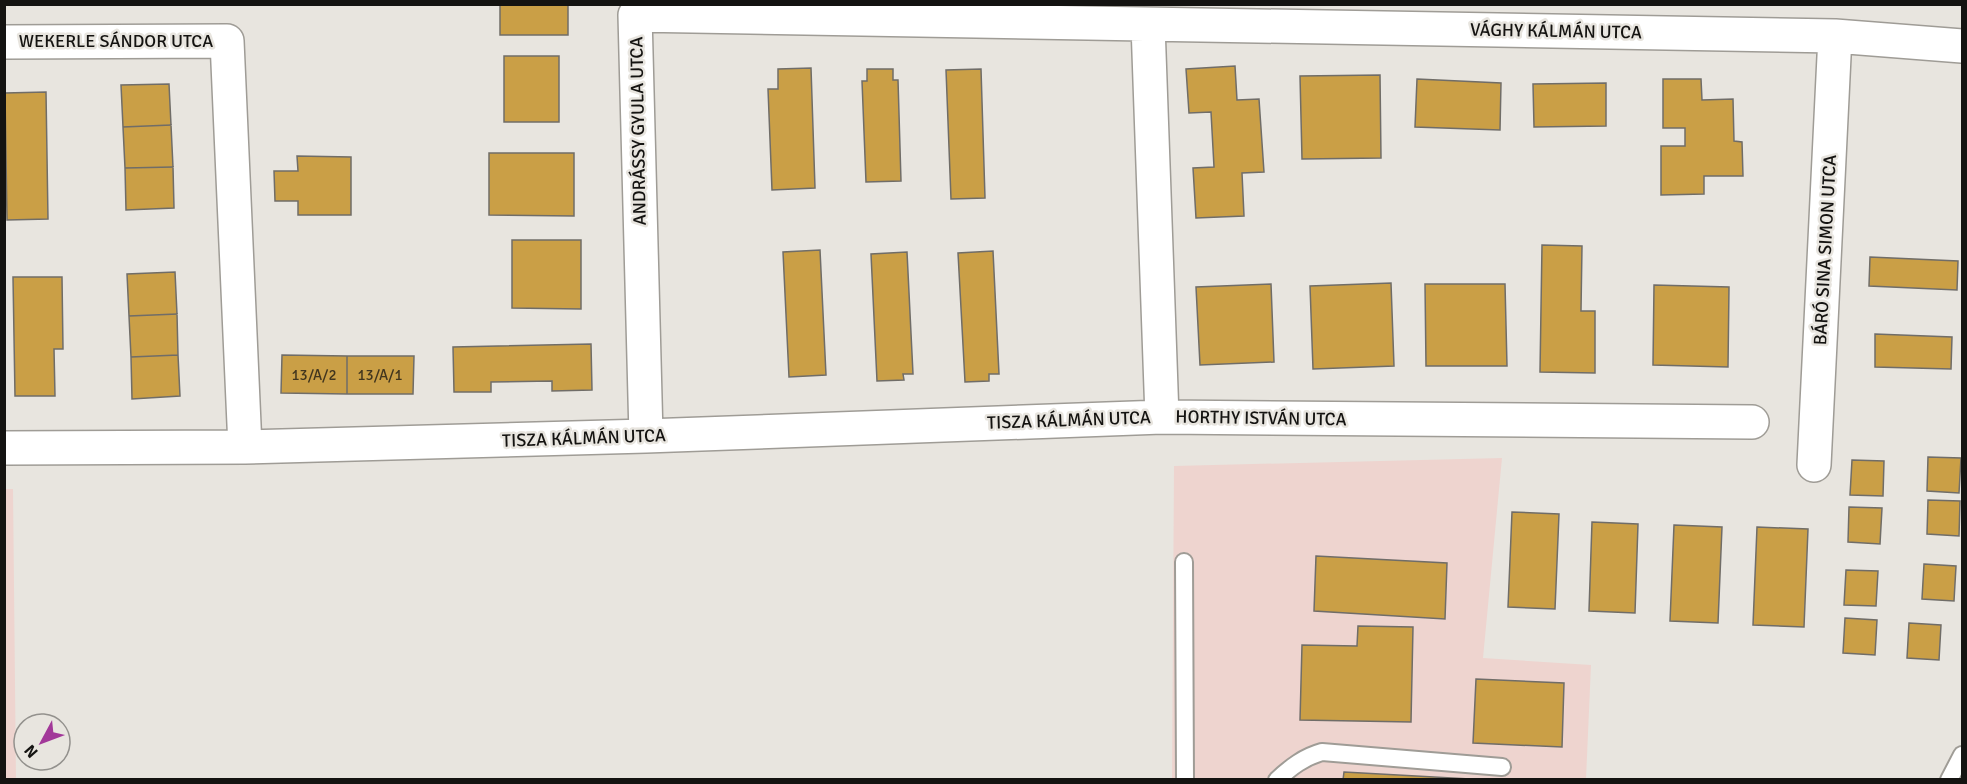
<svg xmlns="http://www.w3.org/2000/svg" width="1967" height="784" font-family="Signika,sans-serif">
	<rect width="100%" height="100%" fill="#e8e5df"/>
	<path fill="#eed4cf" d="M1502 458 1483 658 1591 665 1586 779 1172 780 1174 466Z
		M5 489H13L16 780 4 779Z"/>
	<path fill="#ca9f46" stroke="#706d68" stroke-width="1.5" d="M500 4H568V35H500Z
		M504 56H559V122H504Z
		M1235 66 1237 100 1259 99 1264 172 1242 173 1244 216 1196 218 1193 168 1214 167 1211 112 1189 113 1186 69Z
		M811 68 815 188 772 190 768 89H778V69Z
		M867 69H893V80H898L901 181 866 182 862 81H867Z
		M981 69 985 198 951 199 946 70Z
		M1380 75 1381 158 1302 159 1300 76Z
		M1417 79 1501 83 1500 130 1415 127Z
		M1663 79H1701L1702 100 1733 99 1734 141 1742 142 1743 176H1704V194L1661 195V146H1685V128H1663Z
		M1606 83V126L1534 127 1533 84Z
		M169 84 171 125 123 127 121 85Z
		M46 92 48 219 7 220 5 93Z
		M171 125 173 167 125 168 123 127Z
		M489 153H574V216L489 215Z
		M297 156 351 157V215H298V201H275L274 171H298Z
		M173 167 174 208 126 210 125 168Z
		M512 240H581V309L512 308Z
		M1542 245 1582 246 1581 311H1595V373L1540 372Z
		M820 250 826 375 789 377 783 252Z
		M993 251 999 374H989V381L965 382 958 253Z
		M907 252 913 374H903L904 380 877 381 871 254Z
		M1870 257 1958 261 1957 290 1869 286Z
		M175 272 177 314 129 316 127 274Z
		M13 277H62L63 349H54L55 396H15Z
		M1391 283 1394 366 1313 369 1310 286Z
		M1271 284 1274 362 1200 365 1196 287Z
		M1425 284H1505L1507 366H1426Z
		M1654 285 1729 287 1728 367 1653 365Z
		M177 314 178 355 131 357 129 316Z
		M1875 334 1952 337 1951 369 1875 367Z
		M591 344 592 390 552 391V381L491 382V392H454L453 347Z
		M178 355 180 396 132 399 131 357Z
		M282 355 347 356V394L281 393Z
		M347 356H414L413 394H347Z
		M1928 457 1961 458 1959 493 1927 491Z
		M1852 460 1884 461 1883 496 1850 495Z
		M1928 500 1960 501 1959 536 1927 534Z
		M1849 507 1882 508 1880 544 1848 542Z
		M1512 512 1559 514 1555 609 1508 607Z
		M1592 522 1638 524 1635 613 1589 611Z
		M1674 525 1722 527 1718 623 1670 621Z
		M1757 527 1808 529 1804 627 1753 625Z
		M1316 556 1447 563 1445 619 1314 611Z
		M1924 564 1956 566 1954 601 1922 599Z
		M1846 570 1878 571 1876 606 1844 605Z
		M1845 618 1877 620 1875 655 1843 653Z
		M1909 623 1941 625 1939 660 1907 658Z
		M1358 626 1413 627 1411 722 1300 720 1302 645 1357 646Z
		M1476 679 1564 683 1562 747 1473 743Z
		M1344 772 1488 780H1343Z"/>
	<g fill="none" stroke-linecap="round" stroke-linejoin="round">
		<defs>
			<path id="service" d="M1184 562 1185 780
				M1277 780C1291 767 1304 757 1322 752L1502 767
				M1949 780 1962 755"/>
			<path id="minor" d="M1148 25 1162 417 1752 422
				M4 42 227 41 245 447
				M646 436 635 15 1835 36 1962 46
				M4 448 245 447 646 436 1162 417
				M1814 465 1835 36"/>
		</defs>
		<use href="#service" stroke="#9f9c96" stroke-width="20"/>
		<use href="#minor" stroke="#9f9c96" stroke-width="36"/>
		<use href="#service" stroke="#fff" stroke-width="16"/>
		<use href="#minor" stroke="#fff" stroke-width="33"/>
	</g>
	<g text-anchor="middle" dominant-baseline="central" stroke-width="5" stroke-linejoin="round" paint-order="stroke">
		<g font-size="15" fill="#42361e">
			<text x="314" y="375">13/A/2</text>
			<text x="380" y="375">13/A/1</text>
		</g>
		<g font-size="18" fill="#141311" stroke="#e8e5df">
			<text transform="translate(1556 31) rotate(1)">VÁGHY KÁLMÁN UTCA</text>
			<text x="116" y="41">WEKERLE SÁNDOR UTCA</text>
			<text transform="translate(638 131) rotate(-91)">ANDRÁSSY GYULA UTCA</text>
			<text transform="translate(1825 250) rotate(-87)">BÁRÓ SINA SIMON UTCA</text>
			<text transform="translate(1261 418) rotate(1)">HORTHY ISTVÁN UTCA</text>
			<text transform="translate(1069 420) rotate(-2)">TISZA KÁLMÁN UTCA</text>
			<text transform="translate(584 438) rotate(-2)">TISZA KÁLMÁN UTCA</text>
		</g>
	</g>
	<rect width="1967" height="784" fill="none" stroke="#141311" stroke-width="12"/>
	<g transform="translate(42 742) rotate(229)"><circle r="28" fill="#e8e5df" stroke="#93918d" stroke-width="1.5"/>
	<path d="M0-4.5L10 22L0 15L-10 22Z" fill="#a23899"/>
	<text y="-9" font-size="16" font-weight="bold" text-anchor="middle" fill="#141311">N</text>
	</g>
</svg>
